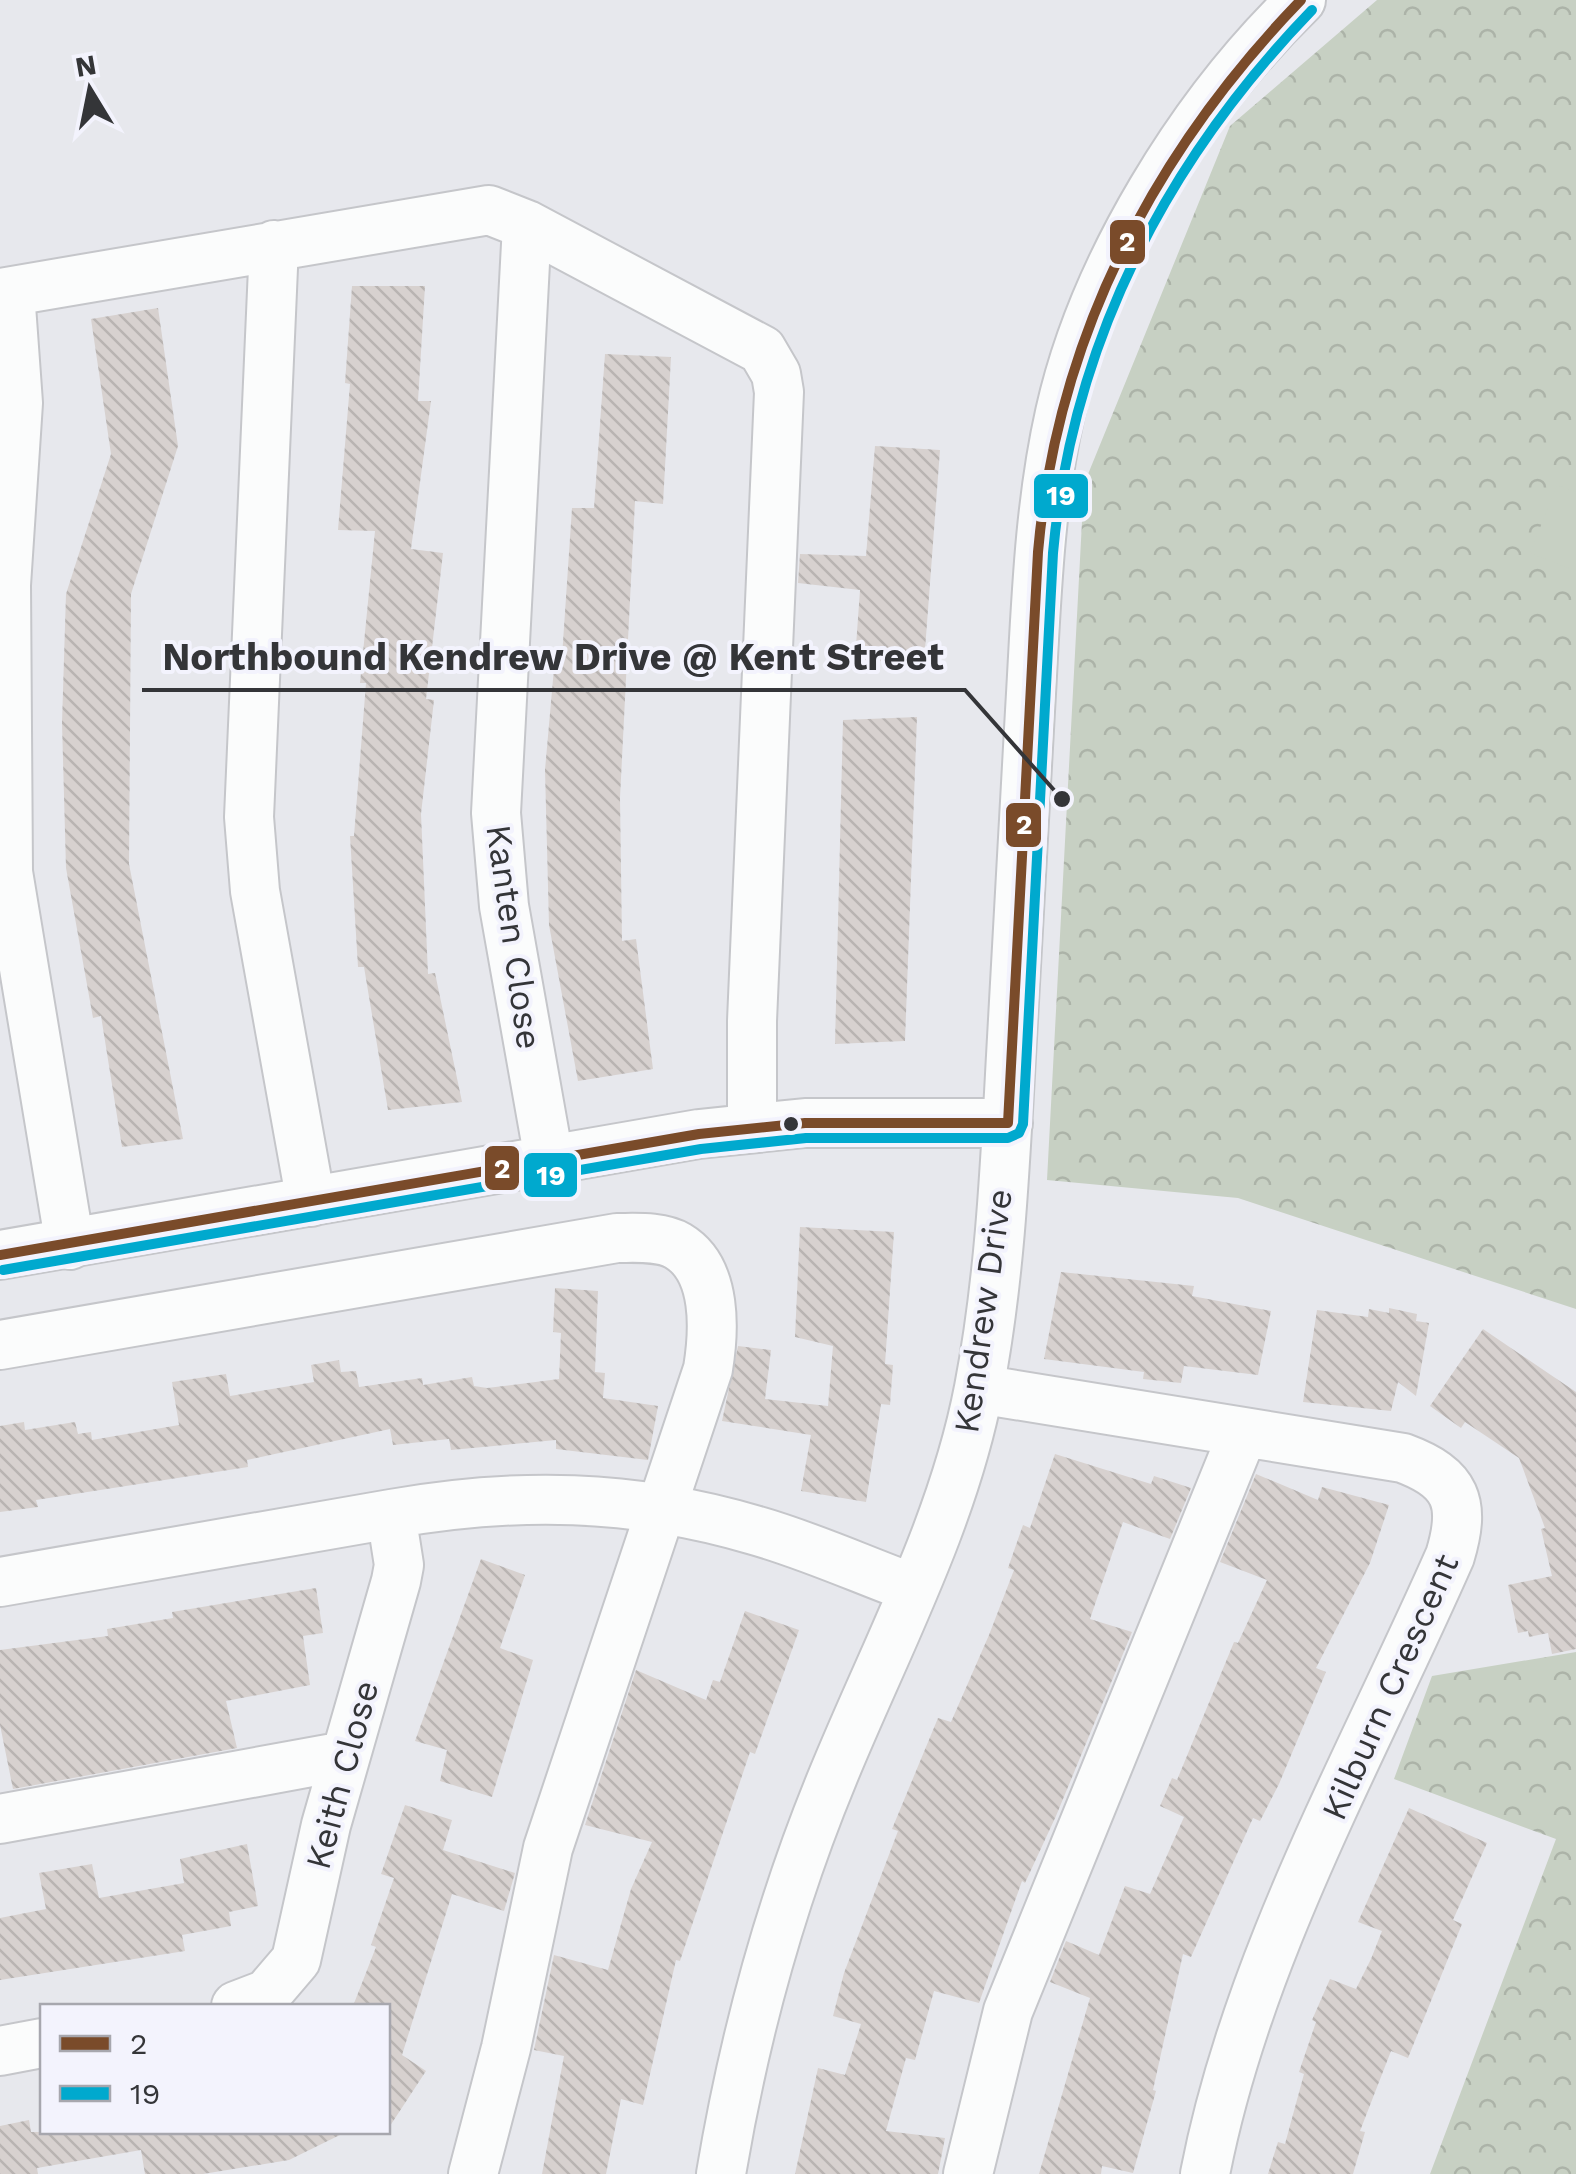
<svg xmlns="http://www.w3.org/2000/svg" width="1576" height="2174" font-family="'Work Sans',sans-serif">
	<defs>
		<pattern id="park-crowns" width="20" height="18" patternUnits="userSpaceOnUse" patternTransform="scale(2.5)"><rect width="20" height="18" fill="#c7d0c3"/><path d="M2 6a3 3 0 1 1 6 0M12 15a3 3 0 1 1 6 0" fill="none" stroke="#acb3a8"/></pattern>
		<pattern id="building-back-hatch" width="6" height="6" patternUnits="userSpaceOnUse" patternTransform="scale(2.5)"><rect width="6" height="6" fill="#d7d1cf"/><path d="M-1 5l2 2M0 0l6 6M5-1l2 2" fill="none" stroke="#b9b4b2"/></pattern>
	</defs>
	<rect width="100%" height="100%" fill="#e7e8ed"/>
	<path fill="url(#park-crowns)" d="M1377 0H1576V1309L1238 1198 1047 1180 1084 484 1230 126Z
		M1576 1652V2174H1430L1556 1839 1394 1779 1432 1676Z"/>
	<path fill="#c7d0c3" d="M1557 485 1576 492V571L1530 553Z"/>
	<path fill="url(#building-back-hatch)" d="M352 286H425L418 401H431L411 549 443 553 426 699 434 700 421 814 428 974 435 973 462 1102 388 1110 364 967H358L350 836H354L366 683H360L375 531 338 530 350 384 345 383Z
		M158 308 178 446 131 594 129 864 183 1139 122 1147 101 1016 93 1018 66 868 62 723 66 594 111 454 91 319Z
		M605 354 671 357 663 504 635 501 620 798 622 941 636 939 653 1069 578 1081 549 925 545 770 555 657H562L572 508H594Z
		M875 446 940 450 924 663 855 660 860 590 798 583 800 554 866 556Z
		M917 717 905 1041 835 1044 843 720Z
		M800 1227 894 1232 885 1364 893 1365 890 1405 881 1404 866 1502 801 1491 811 1435 722 1421 738 1346 771 1350 765 1399 828 1406 833 1346 795 1337Z
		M1061 1272 1194 1286 1192 1296 1271 1311 1258 1375 1184 1366 1181 1383 1143 1379 1144 1372 1044 1359Z
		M555 1288 598 1291 595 1372 605 1373 603 1398 658 1406 648 1460 556 1449V1440L451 1450 449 1439 393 1445 390 1429 247 1460 248 1467 36 1500 38 1507 0 1512V1426L24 1422 25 1430 75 1422 78 1434 91 1432 92 1440 179 1425 172 1382 226 1374 230 1396 314 1382 311 1365 339 1360 341 1372 356 1371 359 1387 422 1378 423 1385 472 1377 474 1386 487 1388 559 1379 561 1333 553 1332Z
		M1389 1308 1417 1314 1416 1321 1429 1323 1416 1396 1398 1382 1391 1411 1303 1402 1317 1310 1368 1317 1369 1309 1389 1313Z
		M1483 1329 1576 1392V1649L1552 1654 1548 1633 1529 1637 1528 1631 1518 1633 1508 1585 1552 1576 1541 1529 1545 1528 1519 1458 1465 1422 1461 1428 1430 1406Z
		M1055 1454 1151 1484 1154 1476 1191 1488 1170 1539 1123 1522 1090 1619 1132 1632 1056 1816 1025 1883 1022 1881 979 2003 934 1991 915 2060 906 2058 886 2131 945 2138 938 2174H795L818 2068 845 2075 861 2024 833 2016 844 1973 898 1831 892 1829 938 1718 951 1722 989 1635 1014 1570 1008 1568 1023 1525 1030 1528Z
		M1256 1474 1318 1500 1322 1487 1389 1505 1370 1563 1316 1668 1326 1672 1279 1784 1260 1821 1253 1818 1191 1957 1183 1954 1153 2090 1156 2091 1133 2173 1102 2166 1101 2174H1039L1090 1998 1050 1982 1066 1941 1099 1955 1125 1886 1150 1894 1184 1817 1160 1806 1172 1778 1177 1780 1234 1642 1238 1643 1267 1580 1220 1562Z
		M481 1559 525 1575 500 1648 533 1660 492 1797 440 1781 447 1750 415 1741Z
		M316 1588 323 1633 303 1636 310 1685 226 1701 237 1748 13 1789 0 1725V1650L108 1636 107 1629 173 1618 172 1612Z
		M745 1611 799 1630 755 1754 750 1752 680 1961 676 1960 643 2105 621 2099 606 2174H542L564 2056 534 2050 554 1955 608 1970 631 1889 652 1842 585 1825 636 1670 706 1700 713 1680 720 1682Z
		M405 1805 452 1820 443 1850 515 1873 504 1911 452 1894 402 2055 426 2071 388 2129V2006H353L376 1947 371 1945 394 1878 381 1874Z
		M1409 1808 1487 1843 1453 1920 1462 1924 1408 2058 1391 2051 1360 2131 1365 2132 1353 2174H1268L1278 2142 1285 2144 1304 2074 1299 2072 1316 2022 1312 2020 1330 1979 1356 1989 1371 1959 1382 1931 1358 1922Z
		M247 1844 258 1906 229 1912 231 1926 182 1935 185 1951 0 1980V1918L46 1909 39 1873 92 1864 99 1898 184 1883 180 1859Z
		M29 2120 31 2132H346L289 2160 203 2174H145L141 2150 37 2168 38 2174H0V2126Z"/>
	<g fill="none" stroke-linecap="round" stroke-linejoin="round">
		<defs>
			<path id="minor" d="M527 225 496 813 504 906 549 1159
				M274 245 249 817 255 891 311 1202
				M10 292 18 403 6 585 8 872 70 1245
				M0 293 489 210 527 225 762 350 776 374 779 392 752 1021V1128
				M0 1255 699 1134 805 1123H1008
				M0 1345 617 1238C636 1238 661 1236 678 1246 718 1270 714 1332 708 1369L548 1848 506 2048 473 2174
				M979 1389 1403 1458C1457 1478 1466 1503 1450 1556 1362 1756 1247 1957 1205 2174
				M391 1514C516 1492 632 1494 754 1530 808 1545 860 1569 912 1588
				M0 1582 391 1514 399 1565 396 1581 326 1825 296 1960 267 1994 236 2006
				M0 1819 344 1756
				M0 2051 42 2043
				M721 2174C744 2037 780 1904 833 1776 885 1649 953 1524 979 1388 1000 1279 1005 1167 1011 1056 1017 941 1024 826 1030 711 1036 611 1038 511 1060 413 1093 265 1192 105 1301 0
				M968 2174 1008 2011 1243 1433"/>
		</defs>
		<use href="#minor" stroke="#c5c6ca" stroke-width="52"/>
		<use href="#minor" stroke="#fbfcfc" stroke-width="48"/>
		<defs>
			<path id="bus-1" d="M1008 1123 1038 552C1057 338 1153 153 1301 0
				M0 1255 699 1134 805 1123H1008"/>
			<path id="bus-2" d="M3 1270 701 1149 806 1138H1008L1019 1133 1023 1124 1053 553C1072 343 1166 161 1312 10"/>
		</defs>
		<use href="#bus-1" stroke="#f3f3fd" stroke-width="18"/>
		<use href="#bus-2" stroke="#f3f3fd" stroke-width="18"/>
		<use href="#bus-1" stroke="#7a4b2a" stroke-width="10"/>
		<use href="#bus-2" stroke="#00a9ce" stroke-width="10"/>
	</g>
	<circle fill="#343538" stroke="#f3f3fd" stroke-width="4" cx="791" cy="1124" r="9"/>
	<g text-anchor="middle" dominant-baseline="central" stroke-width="8" stroke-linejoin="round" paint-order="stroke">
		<g font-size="35" fill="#343538" stroke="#f3f3fd">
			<text transform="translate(514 937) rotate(82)">Kanten Close</text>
			<text transform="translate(983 1311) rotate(-82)">Kendrew Drive</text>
			<text transform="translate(1390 1687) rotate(-66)">Kilburn Crescent</text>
			<text transform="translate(342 1775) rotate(-75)">Keith Close</text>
		</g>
	</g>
	<path fill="none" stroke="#343538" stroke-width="4" d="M1062 799L965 690H142"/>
	<circle fill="#343538" stroke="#f3f3fd" stroke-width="4" cx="1062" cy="799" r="10"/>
	<g font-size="38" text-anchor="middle" font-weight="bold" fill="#343538" stroke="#f3f3fd" stroke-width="8" stroke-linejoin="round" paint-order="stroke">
		<text x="553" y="670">Northbound Kendrew Drive @ Kent Street</text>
	</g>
	<g stroke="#f3f3fd" stroke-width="4">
		<rect x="1108" y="218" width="39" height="48" rx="10" fill="#7a4b2a"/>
		<rect x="1032" y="472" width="58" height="48" rx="10" fill="#00a9ce"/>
		<rect x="1004" y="801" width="39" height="48" rx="10" fill="#7a4b2a"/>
		<rect x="483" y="1144" width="38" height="48" rx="10" fill="#7a4b2a"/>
		<rect x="522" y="1151" width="57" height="48" rx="10" fill="#00a9ce"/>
	</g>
	<g font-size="28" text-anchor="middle" font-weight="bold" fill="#fff">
		<text x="1127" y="251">2</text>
		<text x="1061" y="505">19</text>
		<text x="1024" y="834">2</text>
		<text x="502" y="1178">2</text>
		<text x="551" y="1185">19</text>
	</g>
	<rect x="40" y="2004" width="350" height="130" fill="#f3f3fd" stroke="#a7a7ae" stroke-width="2.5"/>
	<rect x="60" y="2036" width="50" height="15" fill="#7a4b2a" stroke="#a7a7ae" stroke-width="2.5"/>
	<text x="130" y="2054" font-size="30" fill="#343538">2</text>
	<rect x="60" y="2086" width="50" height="15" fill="#00a9ce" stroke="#a7a7ae" stroke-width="2.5"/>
	<text x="130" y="2104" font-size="30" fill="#343538">19</text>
	<g transform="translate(90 90) rotate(350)" stroke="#f3f3fd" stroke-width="8" paint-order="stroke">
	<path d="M0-8L18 38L0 25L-18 38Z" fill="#343538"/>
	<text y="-15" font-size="28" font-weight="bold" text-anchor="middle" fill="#343538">N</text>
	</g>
</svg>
